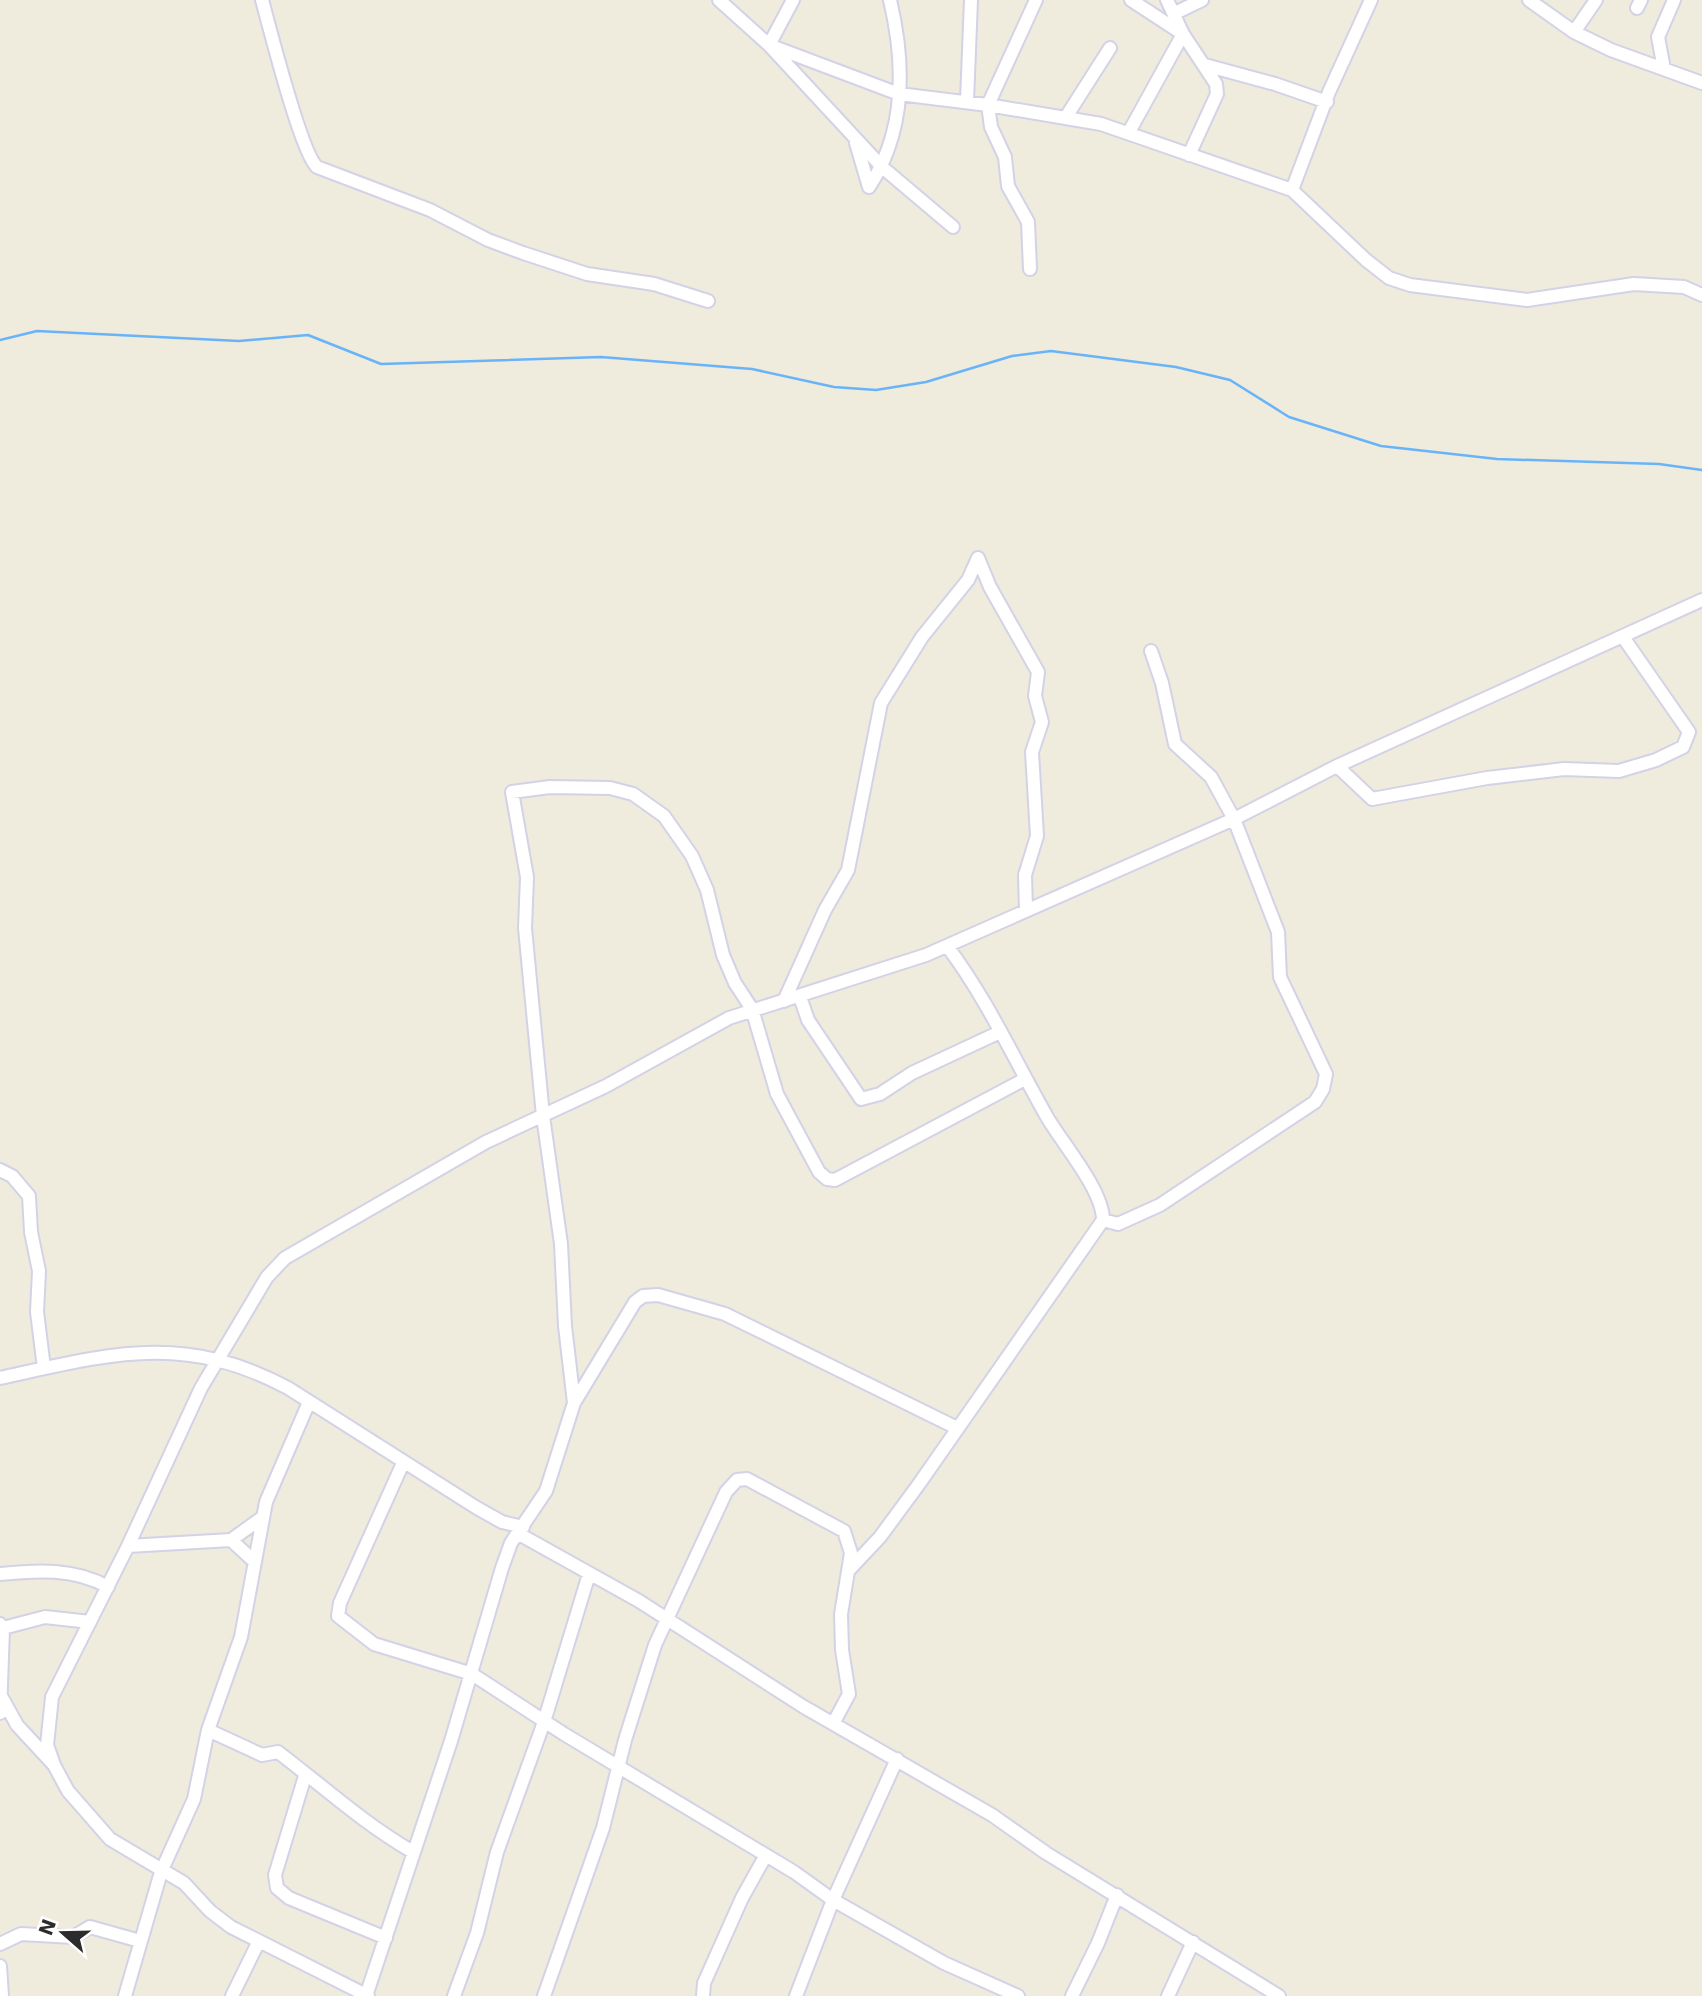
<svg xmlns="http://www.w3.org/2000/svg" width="1702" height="1996" font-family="'DejaVu Sans',sans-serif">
	<rect width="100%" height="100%" fill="#efebdd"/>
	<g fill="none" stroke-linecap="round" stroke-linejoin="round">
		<path stroke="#69b4f8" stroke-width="2.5" d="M0 340 37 331 239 341 308 335 381 364 601 357 752 369 834 387 876 390 926 382 1012 356 1051 351 1176 367 1230 380 1289 417 1381 446 1497 459 1659 464 1702 470"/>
		<defs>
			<path id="minor" d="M262 0C270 29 301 153 317 167L430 210 488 240 523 253 587 274 654 284 708 301
				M719 0 769 45 899 94 988 105 1036 0
				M793 0 769 45 882 167 953 227
				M1167 0 1183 34 1216 84 1217 94 1189 155
				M1529 0 1574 32 1611 50 1702 83
				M1637 8 1641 0
				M1175 13 1202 0
				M1574 32 1596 0
				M1205 65 1275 84 1327 102
				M1664 69 1658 37 1674 0
				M967 101 971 0
				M1066 117 1110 48
				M1129 132 1183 34 1131 0
				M856 143 869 187
				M869 187C906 131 905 63 890 0
				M1292 190 1329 92 1371 0
				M1030 269 1028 222 1008 186 1005 157 991 127 988 105 1101 124 1292 190 1366 260 1389 278 1410 285 1527 300 1634 284 1684 287 1702 295
				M978 558 990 587 1038 672 1035 696 1042 722 1032 752 1037 836 1025 875 1026 911
				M1337 766 1372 799 1487 778 1564 769 1619 771 1656 760 1683 747 1689 732 1623 637
				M800 997 808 1020 861 1099 880 1094 912 1073 1000 1032
				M784 1001 825 910 848 870 881 703 922 637 968 580 978 558
				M0 1170 12 1176 29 1196 31 1232 39 1271 37 1312 44 1368
				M1103 1220 1118 1224 1160 1205 1315 1102 1323 1089 1326 1074 1280 977 1278 932 1234 819 1211 777 1175 744 1162 683 1151 651
				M0 1378C110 1354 183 1332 288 1388L477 1508 502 1522 523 1527
				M574 1403 635 1302 643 1296 658 1295 725 1314 957 1428
				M403 1463 340 1603 338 1616 374 1644 472 1674 564 1734 794 1872 833 1900 944 1963 1018 1996
				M519 1534 639 1601 804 1707 992 1815 1046 1853 1279 1996
				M231 1540 255 1562
				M128 1546 231 1540 263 1517
				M849 1570 880 1537 919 1484 1103 1220C1103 1190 1062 1143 1047 1117 1014 1059 987 999 947 946
				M0 1574C37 1570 75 1568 108 1587
				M0 1624 3 1628 0 1713
				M3 1628 45 1617 90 1622
				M1 1696 17 1725 54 1765 68 1791 110 1839 184 1883 210 1911 231 1927 368 1996
				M208 1730 262 1755 278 1752C324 1787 363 1823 413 1852
				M54 1765 47 1745 52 1697 128 1546 201 1388 267 1277 285 1258 486 1142 606 1086 729 1018 926 955 1234 819 1337 766 1702 600
				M305 1776 275 1875 277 1888 289 1898 386 1938
				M0 1944 21 1934 73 1937 90 1927 140 1941
				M0 1966 2 1996
				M125 1996 161 1872 194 1799 208 1730 241 1637 266 1502 309 1402
				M232 1996 258 1943
				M366 1996 451 1741 502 1568 511 1543 546 1491 574 1403 565 1326 561 1244 543 1116 525 928 527 877 512 792 550 787 610 788 633 794 664 816 692 856 707 890 723 955 735 983 752 1009 777 1094 819 1172 827 1179 835 1180 1025 1079
				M454 1996 477 1933 497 1852 544 1722 589 1574
				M544 1996 603 1828 625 1740 655 1645 726 1492 737 1480 747 1479 844 1531 851 1553 841 1614 842 1650 849 1694 834 1722
				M703 1996 704 1983 742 1898 766 1855
				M796 1996 833 1900 897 1759
				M1072 1996 1098 1943 1117 1895
				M1168 1996 1193 1942"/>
		</defs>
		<use href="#minor" stroke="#d3d2e6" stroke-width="16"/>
		<use href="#minor" stroke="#fff" stroke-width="12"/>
	</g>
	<g transform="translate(63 1933) rotate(290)" stroke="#ffffff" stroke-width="5" paint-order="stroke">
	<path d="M0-5L12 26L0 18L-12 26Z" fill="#2c2c2c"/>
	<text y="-10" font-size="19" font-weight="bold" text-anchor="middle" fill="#2c2c2c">N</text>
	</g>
</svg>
